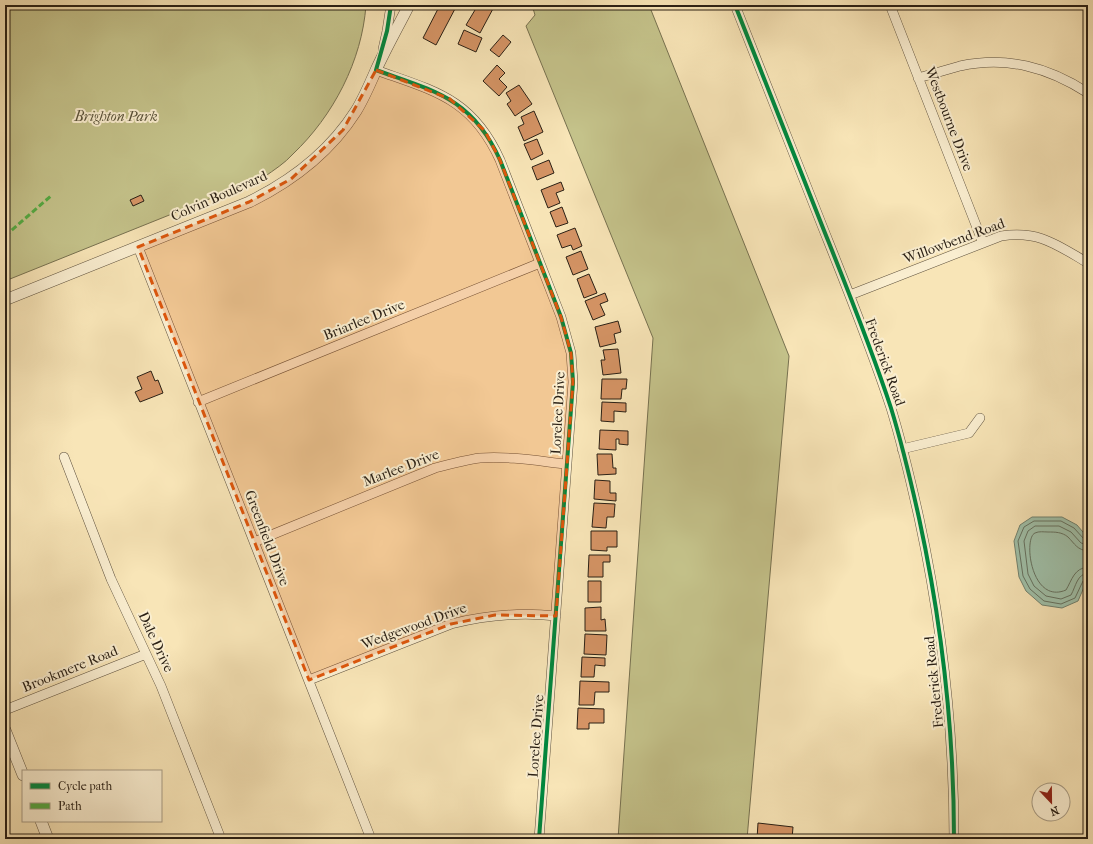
<svg xmlns="http://www.w3.org/2000/svg" width="1093" height="844" font-family="'IM FELL French Canon',serif">
	<rect width="100%" height="100%" fill="#f8e5b7"/>
	<filter id="stains"><feTurbulence type="fractalNoise" baseFrequency=".005" numOctaves="4"/><feColorMatrix values="0 0 0 0 .2 0 0 0 0 .09 0 0 0 0 .02 0 0 0 .5 -.17"/></filter>
	<radialGradient id="worn" r=".72"><stop offset=".6" stop-color="#630" stop-opacity="0"/><stop offset="1" stop-color="#630" stop-opacity=".3"/></radialGradient>
	<path fill="#c4c28a" stroke="#777150" d="M5 5H366C362 61 333 116 293 154 285 163 274 170 264 177L5 281Z
		M532 5H649L789 356 747 839H618L653 338 526 26 535 15Z"/>
	<path fill="#9fc0a9" stroke="#70806e" d="M1032 517H1062L1077 525 1088 538V578L1078 601 1062 608 1042 605 1026 591 1019 577 1014 541 1020 525Z"/>
	<g fill="none" stroke-linecap="round" stroke-linejoin="round">
		<path stroke="#64705f" stroke-width="1" d="M1088 540 1084 539 1074 528 1061 521H1034L1024 527 1018 541 1023 576 1030 589 1044 601 1061 604 1075 598 1083 581 1088 578
			M1088 545 1081 543 1071 532 1059 526H1035L1028 531 1024 541 1028 574 1034 586 1046 596 1061 599 1071 595C1076 586 1077 574 1088 573
			M1088 551C1077 550 1075 544 1068 537 1062 532 1055 532 1048 532 1044 532 1039 531 1035 533 1023 538 1031 605 1066 590 1072 580 1074 568 1088 567"/>
	</g>
	<path fill="#d59465" stroke="#2a2015" d="M440 5H457L436 45 423 38Z
		M478 5H495L480 33 466 25Z
		M464 30 482 38 476 52 458 44Z
		M503 35 511 42 499 57 490 50Z
		M497 65 505 73 499 79 507 87 499 96 483 81Z
		M519 85 532 104 515 116 507 104 511 101 506 93Z
		M534 111 543 132 524 141 518 127 524 124 521 117Z
		M537 139 543 154 531 160 524 144Z
		M549 160 554 173 537 180 532 167Z
		M561 182 564 190 556 193 560 203 548 208 541 190Z
		M141 195 144 201 133 206 130 200Z
		M562 207 568 223 556 227 550 212Z
		M575 228 582 246 573 250 571 245 562 248 557 235Z
		M581 251 588 269 573 275 566 257Z
		M589 274 597 293 584 298 577 279Z
		M605 293 608 301 600 304 605 315 593 320 585 301Z
		M618 321 621 332 614 334 616 343 600 347 595 327Z
		M618 349 621 373 603 375 601 360H605L603 350Z
		M151 371 155 381 158 380 163 393 140 402 135 392 142 389 137 377Z
		M602 379H627L626 389H622L621 399H601Z
		M602 402 626 403V412L614 411V422L601 421Z
		M600 430 628 431V445L619 444V439H616V450L599 449Z
		M597 454H612L613 468H616V474L598 475Z
		M595 480 610 481V493H616V501L594 499Z
		M594 503 615 504 614 517H607L606 528 592 527Z
		M591 531H617V547H607V551L591 550Z
		M589 555H610V562H603V577H588Z
		M588 581H601V602H588Z
		M601 607V620L605 619 606 631H585V608Z
		M585 634 607 635 606 655 584 654Z
		M582 657 605 658V666L595 665 594 677H581Z
		M580 681 609 682V692H595L594 705H579Z
		M578 708 604 709V723H589V729H577Z
		M758 823 793 827 792 839H757Z"/>
	<g fill="none" stroke-linecap="round" stroke-linejoin="round">
		<defs>
			<path id="minor" d="M735 5C764 79 794 154 823 228 847 288 871 347 891 408 902 444 911 482 919 518 942 624 954 731 954 839
				M890 5 983 243
				M383 49 387 31 391 5
				M379 63 376 70C434 91 472 98 500 160L561 317 571 353 573 382 539 839
				M918 78C932 74 946 70 960 66 1007 56 1048 67 1088 93
				M138 247 371 839
				M850 295 1001 236C1039 230 1057 245 1088 263
				M198 402 540 263
				M902 449 969 433 980 418
				M64 457 111 579 161 686 221 839
				M254 542 435 468C450 464 465 460 480 458 509 456 538 461 566 464
				M309 680 451 624C486 615 519 612 556 616
				M5 710 146 654"/>
			<path id="tertiary" d="M5 300 249 202C292 181 330 152 356 111 364 98 370 84 376 70 386 48 398 27 409 5
				M5 730 23 775
				M41 821 48 839"/>
		</defs>
		<use href="#minor" stroke="#5e513e" stroke-width="10"/>
		<use href="#tertiary" stroke="#5e513e" stroke-width="12"/>
		<use href="#minor" stroke="#faeed0" stroke-width="9"/>
		<use href="#tertiary" stroke="#faeed0" stroke-width="11"/>
		<path stroke="#53aa42" stroke-width="3" stroke-dasharray="6 3" stroke-linecap="butt" d="M5 236 52 195"/>
		<defs>
			<path id="cycleway" d="M391 5 387 31 376 70C434 91 472 98 500 160L561 317 571 353 573 382 539 839
				M735 5C764 79 794 154 823 228 847 288 871 347 891 408 902 444 911 482 919 518 942 624 954 731 954 839"/>
		</defs>
		<use href="#cycleway" stroke="#faeed0" stroke-width="6"/>
		<use href="#cycleway" stroke="#00873e" stroke-width="4"/>
	</g>
	<path fill="#de560c" fill-opacity="0.2" stroke="#de560c" stroke-width="3" stroke-dasharray="8 5" stroke-linejoin="round" d="M376 70 450 99 485 131 500 160 561 317 571 353 573 382 556 616 495 615 451 624 309 680 138 247 249 202 291 179 343 130Z"/>
	<g text-anchor="middle" dominant-baseline="central" stroke-width="4" stroke-linejoin="round" paint-order="stroke">
		<g font-size="14" font-style="italic" fill="#585138" stroke="#faeed0">
			<text x="116" y="116">Brighton Park</text>
		</g>
		<g font-size="14" fill="#2a2015" stroke="#faeed0">
			<text transform="translate(949 119) rotate(69)">Westbourne Drive</text>
			<text transform="translate(219 196) rotate(-24)">Colvin Boulevard</text>
			<text transform="translate(954 241) rotate(-20)">Willowbend Road</text>
			<text transform="translate(364 320) rotate(-22)">Briarlee Drive</text>
			<text transform="translate(885 362) rotate(70)">Frederick Road</text>
			<text transform="translate(558 413) rotate(-87)">Lorelee Drive</text>
			<text transform="translate(401 468) rotate(-21)">Marlee Drive</text>
			<text transform="translate(267 538) rotate(69)">Greenfield Drive</text>
			<text transform="translate(414 626) rotate(-20)">Wedgewood Drive</text>
			<text transform="translate(156 642) rotate(65)">Dale Drive</text>
			<text transform="translate(70 669) rotate(-22)">Brookmere Road</text>
			<text transform="translate(934 682) rotate(-96)">Frederick Road</text>
			<text transform="translate(536 736) rotate(-86)">Lorelee Drive</text>
		</g>
	</g>
	<rect width="1093" height="844" fill="none" stroke="#f8e5b7" stroke-width="20"/>
	<rect x="6" y="6" width="1081" height="832" fill="none" stroke="#2a2015" stroke-width="2"/>
	<rect x="10" y="10" width="1073" height="824" fill="none" stroke="#2a2015"/>
	<rect x="22" y="770" width="140" height="52" fill="#faeed0" stroke="#a79c85"/>
	<rect x="30" y="783" width="20" height="6" fill="#00873e" stroke="#a79c85"/>
	<text x="58" y="790" font-size="12" fill="#2a2015">Cycle path</text>
	<rect x="30" y="803" width="20" height="6" fill="#53aa42" stroke="#a79c85"/>
	<text x="58" y="810" font-size="12" fill="#2a2015">Path</text>
	<g transform="translate(1051 802) rotate(158)"><circle r="19" fill="#faeed0" stroke="#a79c85"/>
	<path d="M0-3L7 15L0 10L-7 15Z" fill="#8f2418"/>
	<text y="-6" font-size="11" font-weight="bold" text-anchor="middle" fill="#2a2015">N</text>
	</g>
	<rect width="100%" height="100%" filter="url(#stains)"/>
	<rect width="100%" height="100%" fill="url(#worn)"/>
</svg>
